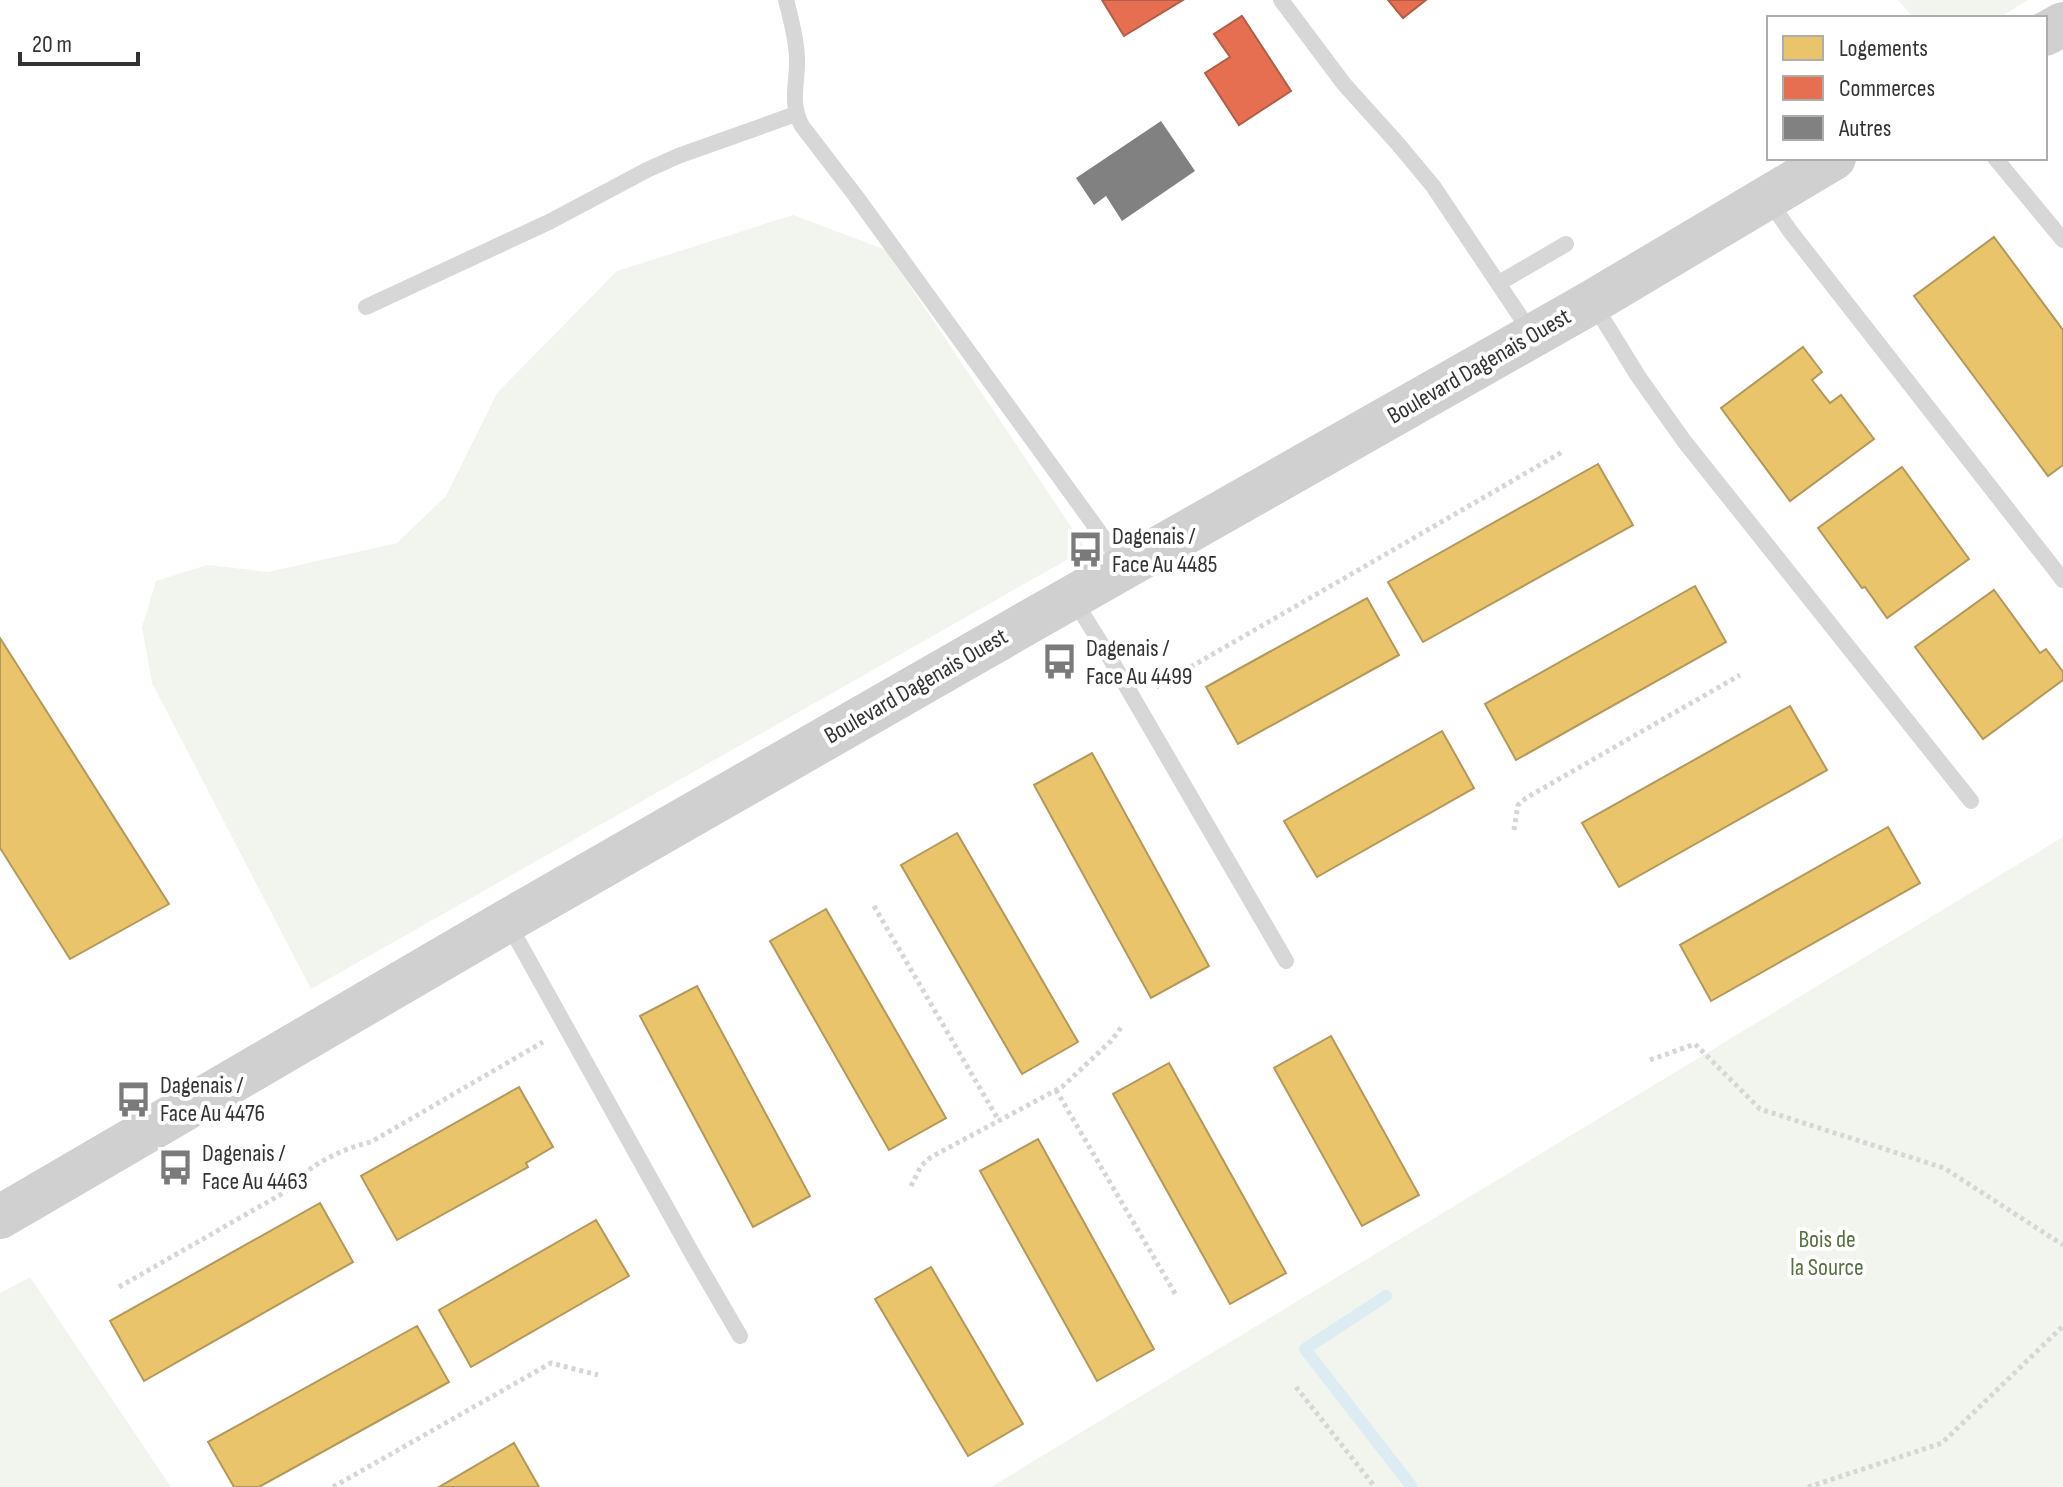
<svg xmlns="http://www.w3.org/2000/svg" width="2063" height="1487" font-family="'Sofia Sans Condensed',sans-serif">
	<rect width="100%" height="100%" fill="#fff"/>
	<path fill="#f1f5ed" d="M1898 0H2028L1999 18H1914Z
		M793 215 886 250 1086 549 311 989 152 683 142 627 156 581 207 565 268 572 397 543 446 496 497 393 617 271Z
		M2063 837V1487H991Z
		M30 1277 171 1487H0V1293Z"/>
	<path fill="#e9c46a" stroke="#b2985a" stroke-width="2" d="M1994 237 2063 330V465L2048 476 1914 296Z
		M1803 347 1822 372 1812 380 1830 403 1841 395 1874 439 1790 501 1721 408Z
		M1598 464 1633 525 1423 642 1388 582Z
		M1902 467 1969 559 1887 618 1865 587 1862 588 1818 528Z
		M1695 586 1726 642 1516 760 1485 704Z
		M1994 590 2040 653 2046 649 2063 672V680L1983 739 1915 647Z
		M1367 598 1399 655 1238 744 1206 687Z
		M0 638 169 904 70 959 0 848Z
		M1790 706 1827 770 1619 887 1582 823Z
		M1442 731 1474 788 1317 877 1284 821Z
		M1092 753 1209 966 1151 998 1034 785Z
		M1888 827 1920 883 1711 1001 1680 945Z
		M957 833 1078 1042 1022 1074 901 865Z
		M826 909 946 1118 889 1150 770 941Z
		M697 986 810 1196 753 1227 640 1016Z
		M1331 1036 1419 1195 1362 1226 1274 1068Z
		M1169 1063 1286 1273 1230 1304 1113 1094Z
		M519 1087 553 1147 526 1163 528 1167 397 1240 361 1176Z
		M1038 1139 1154 1349 1097 1381 980 1171Z
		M320 1203 353 1262 144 1381 110 1321Z
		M596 1220 629 1276 471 1367 439 1310Z
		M931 1267 1023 1424 968 1456 875 1299Z
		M417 1326 449 1382 259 1487H234L208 1442Z
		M514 1443 539 1487H439Z"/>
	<path fill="#e76f51" stroke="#b15d48" stroke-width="2" d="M1102 0H1183L1124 36Z
		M1388 0H1426L1403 18Z
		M1242 16 1291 91 1239 125 1205 73 1230 57 1214 34Z"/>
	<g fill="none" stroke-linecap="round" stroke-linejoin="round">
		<path stroke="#ddebf3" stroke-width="12" d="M1386 1296 1305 1349 1412 1487"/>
	</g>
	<path fill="#818181" d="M1161 121 1195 171 1122 221 1106 196 1094 205 1076 178Z"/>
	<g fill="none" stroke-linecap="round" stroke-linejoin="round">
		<path stroke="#d6d6d6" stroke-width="5" stroke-dasharray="4 4" stroke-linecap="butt" d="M1156 687 1564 451
			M1514 830 1518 805 1526 798 1740 675
			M874 906 999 1121
			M1650 1060 1695 1044 1760 1109 1944 1168 2063 1245
			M1056 1090 1177 1297
			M911 1186 921 1166 931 1157 1062 1087 1111 1041 1123 1025
			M119 1287 285 1192C305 1167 340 1149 371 1142L543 1042
			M1296 1387 1375 1487
			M333 1487 551 1363 598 1375
			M1808 1487 1942 1443 2063 1326"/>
		<path stroke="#d7d7d7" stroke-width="16" d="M786 0C791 19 796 37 797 57 798 83 789 102 802 126L855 195 1124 566
			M1281 0 1344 84 1398 144 1433 186 1532 334
			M1995 158 2063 240
			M1768 199 1790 231 2063 580
			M1499 283 1566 244
			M1593 303 1638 376 1684 441 1971 801
			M366 307 549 222 647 170 678 156 796 114
			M1072 597 1107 653 1286 961
			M508 923 694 1257 740 1336"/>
		<path stroke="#d0d0d0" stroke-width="44" d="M2045 34 2063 24
			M0 1217 507 921 1032 620 1592 302 1834 158"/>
	</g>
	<defs>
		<symbol id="bus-bare" viewBox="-9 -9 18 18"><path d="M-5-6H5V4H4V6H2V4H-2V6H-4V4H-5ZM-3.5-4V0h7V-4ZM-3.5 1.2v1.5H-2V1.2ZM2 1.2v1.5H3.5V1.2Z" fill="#7a7a7a" stroke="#fff" stroke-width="2.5" paint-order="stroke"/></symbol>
	</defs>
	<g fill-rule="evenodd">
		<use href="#bus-bare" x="1060" y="524" width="51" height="51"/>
		<use href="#bus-bare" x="1034" y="636" width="51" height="51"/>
		<use href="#bus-bare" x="108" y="1074" width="51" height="51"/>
		<use href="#bus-bare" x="150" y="1142" width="51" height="51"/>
	</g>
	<g text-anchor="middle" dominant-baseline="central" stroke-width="8" stroke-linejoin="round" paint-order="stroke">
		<g font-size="24" fill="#333" stroke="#fff">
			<text transform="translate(1479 366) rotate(-30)">Boulevard Dagenais Ouest</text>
			<text transform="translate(916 686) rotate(-30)">Boulevard Dagenais Ouest</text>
		</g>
		<g font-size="24" fill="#333" stroke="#fff" text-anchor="start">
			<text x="1112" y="536">Dagenais /<tspan x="1112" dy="28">Face Au 4485</tspan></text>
			<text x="1086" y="648">Dagenais /<tspan x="1086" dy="28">Face Au 4499</tspan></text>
			<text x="160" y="1085">Dagenais /<tspan x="160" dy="28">Face Au 4476</tspan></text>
			<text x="202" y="1153">Dagenais /<tspan x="202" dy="28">Face Au 4463</tspan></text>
		</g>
		<g font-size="24" fill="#56703f" stroke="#fff">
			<text x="1827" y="1239">Bois de<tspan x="1827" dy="28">la Source</tspan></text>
		</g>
	</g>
	<rect x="1767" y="16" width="280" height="144" fill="#ffffff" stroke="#adadad" stroke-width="2"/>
	<rect x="1783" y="36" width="40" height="24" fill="#e9c46a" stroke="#adadad" stroke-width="2"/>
	<text x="1839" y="56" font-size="24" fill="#333333">Logements</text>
	<rect x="1783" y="76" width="40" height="24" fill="#e76f51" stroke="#adadad" stroke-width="2"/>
	<text x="1839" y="96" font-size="24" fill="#333333">Commerces</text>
	<rect x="1783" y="116" width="40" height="24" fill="#818181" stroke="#adadad" stroke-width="2"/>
	<text x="1839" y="136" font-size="24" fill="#333333">Autres</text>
	<path d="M20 52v12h118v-12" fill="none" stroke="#333333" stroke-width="4"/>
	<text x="32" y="52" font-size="24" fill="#333333" stroke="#ffffff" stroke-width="6" paint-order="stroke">20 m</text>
</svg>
